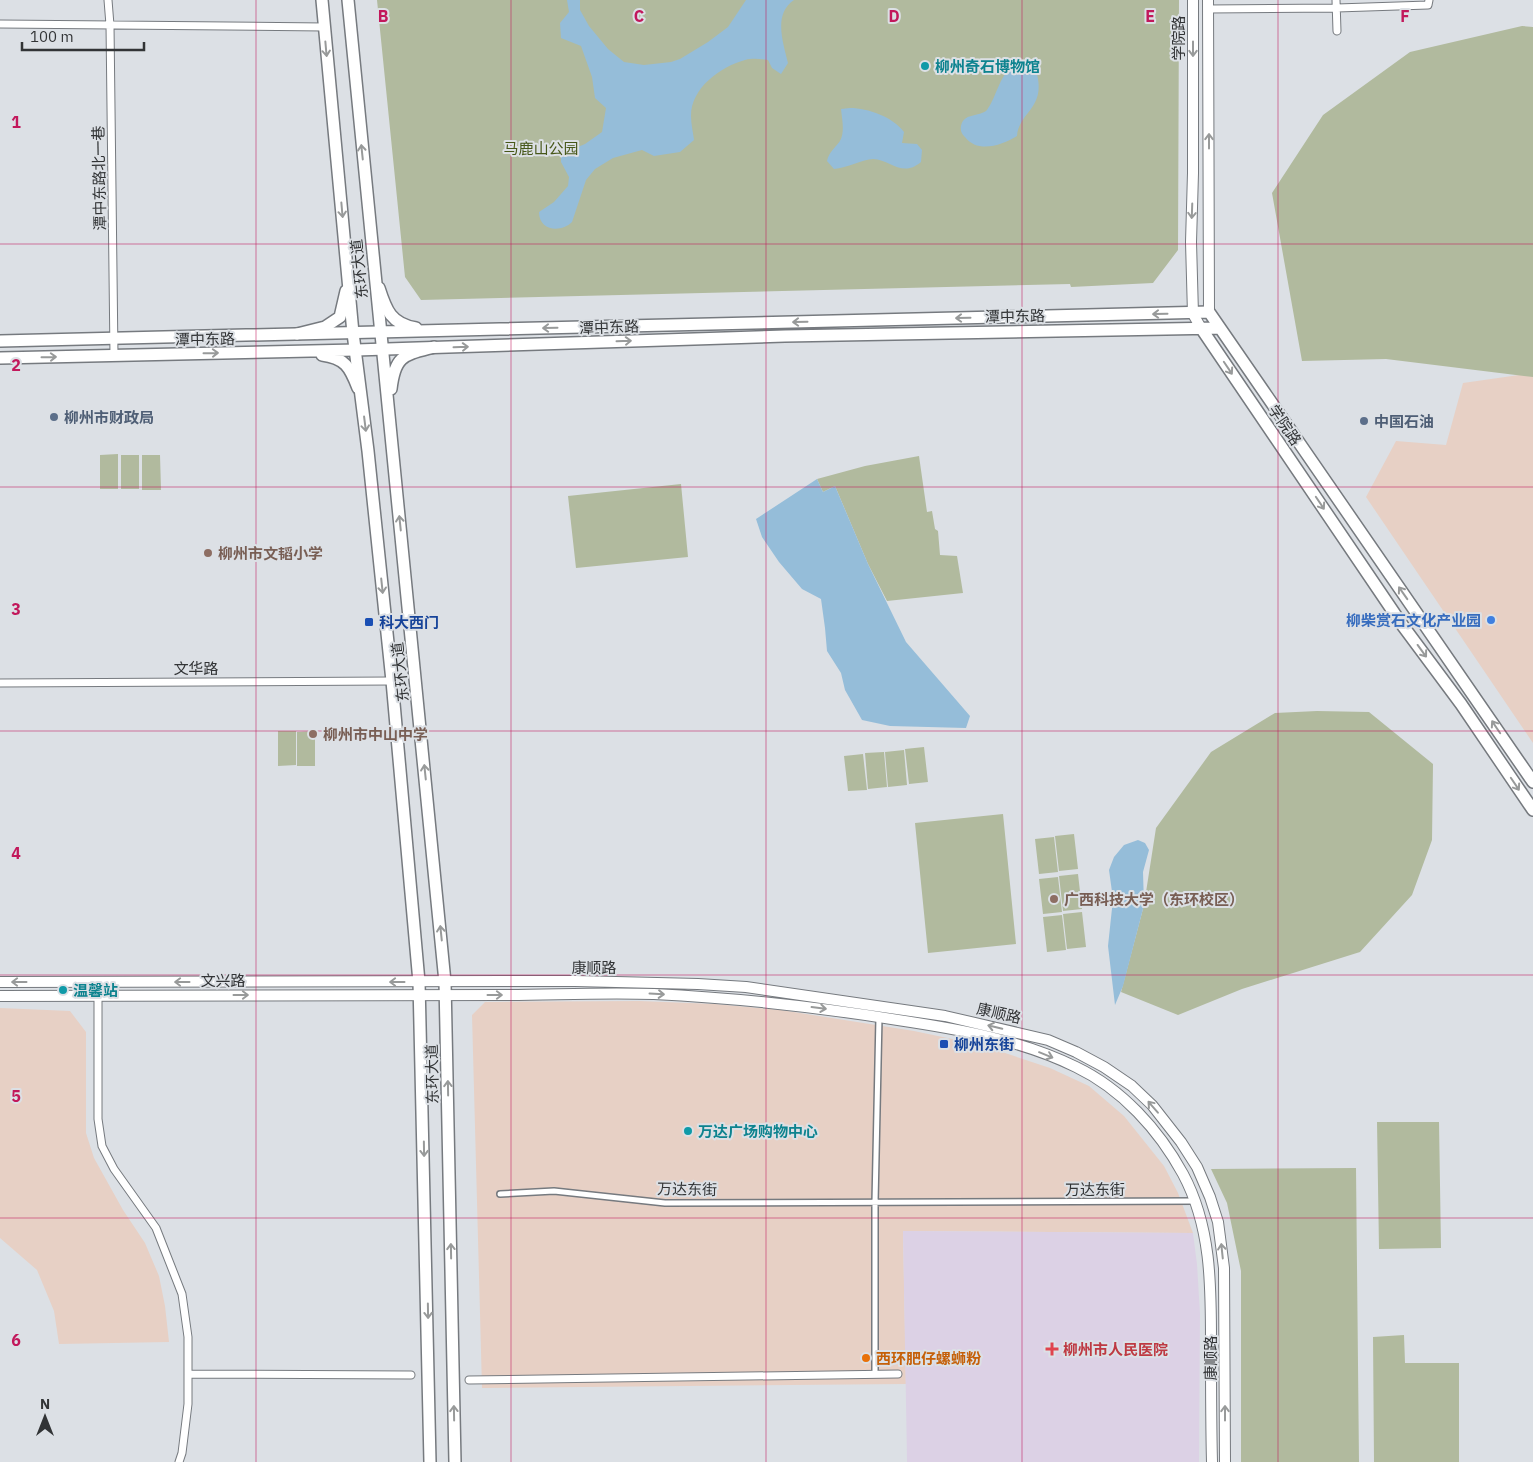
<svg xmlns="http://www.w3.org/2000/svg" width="1533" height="1462" font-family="'IBM Plex Sans','Noto Sans SC',sans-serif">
	<rect width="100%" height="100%" fill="#dce0e5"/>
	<path fill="#e7d0c5" d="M1533 373V743L1366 497 1396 441 1446 445 1463 383Z
		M639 1001 715 1004 781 1010 914 1031 981 1045 1050 1068 1089 1086 1124 1116 1164 1166 1178 1193 1193 1233 903 1231 906 1384 482 1388 472 1015 485 1002Z
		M0 1008 70 1011 86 1032V1133L94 1158 123 1210 145 1243 159 1276 165 1306 169 1342 59 1344 54 1311 37 1270 0 1238Z"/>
	<path fill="#dcd1e5" d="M903 1231 1193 1233 1197 1264 1200 1313 1199 1462H907Z"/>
	<path fill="#b1ba9e" d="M377 0H1179L1178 250 1153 283 1071 287 1070 284 421 300 405 277Z
		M1522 26 1533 27V377L1386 359 1302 361 1272 193 1323 115 1410 52Z
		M118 454V489H100V455Z
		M121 455H139V489H121Z
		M142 455H160L161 490H142Z
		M919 456 927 512 932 511 935 529 938 531 940 555 957 556 963 593 887 601 868 564 835 486 823 492 817 479 865 466Z
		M681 484 688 557 576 568 568 496Z
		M1317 711 1369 712 1433 764 1432 840 1412 895 1360 952 1242 989 1178 1015 1121 992 1144 905 1156 828 1211 752 1275 713Z
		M278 731H296V765L278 766Z
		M315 731V766H297V732Z
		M924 747 928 782 909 784 905 749Z
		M904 750 907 785 888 787 885 752Z
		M884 752 887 787 868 789 865 753Z
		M863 754 867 790 848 791 844 756Z
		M1003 814 1016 944 928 953 915 823Z
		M1074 834 1078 869 1059 871 1055 836Z
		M1054 837 1058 872 1039 874 1035 839Z
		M1078 874 1082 909 1063 911 1059 876Z
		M1058 877 1062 912 1043 914 1039 879Z
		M1082 912 1086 947 1067 949 1063 914Z
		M1062 915 1066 950 1047 952 1043 917Z
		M1377 1122H1439L1441 1248 1379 1249Z
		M1356 1168 1359 1462H1241V1271L1227 1203 1211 1169Z
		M1404 1335 1405 1363H1459V1462H1374L1373 1337Z"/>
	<path fill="#95bdd9" d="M567 0H580V10L589 26 608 49 624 62 644 65 671 62 680 59 708 42 728 27 746 0H794C773 14 783 42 788 63L781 74 772 68 768 60C760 59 753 58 745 60 720 67 691 88 691 116 691 124 693 132 694 140L680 152 654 156 642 150 613 158 595 169 586 180 572 222C561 233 539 231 539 212L554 202 568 186 569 177 561 162V154L585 144 602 132 606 108 595 98 592 77 581 46 561 38 560 23 569 12Z
		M1027 59C1035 66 1036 69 1038 79 1043 109 1019 113 1017 136 1002 145 978 154 965 137 962 134 960 131 961 126 964 113 977 117 986 111 989 108 992 101 994 97 1002 78 1006 66 1027 59Z
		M850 108C868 108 893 117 904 132L902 143 917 144 922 150 921 162C902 178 891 160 873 159 863 159 847 168 834 169L827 161C829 152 835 148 840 141 845 132 842 119 841 109Z
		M817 479 823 492 835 486 868 564 906 642 970 716 966 728 890 726 862 720 845 690 841 673 827 651 825 628 821 599 802 589 779 562 762 537 756 519Z
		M1138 840 1145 843 1149 850 1143 872 1144 905 1123 986 1115 1005 1108 946 1113 899 1109 870 1114 857 1124 845Z"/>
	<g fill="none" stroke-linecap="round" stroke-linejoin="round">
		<defs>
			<path id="pedestrian" d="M500 1194 554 1191 665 1203 1196 1201
				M875 1374V1202L879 1017"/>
			<path id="minor" d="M108 0 110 25 114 355
				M1336 0 1337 31
				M1208 9 1337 8 1428 5 1429 0
				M0 24 324 27
				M0 683 392 681
				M98 996V1119L102 1146 114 1169 156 1228 182 1294 188 1337V1404L182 1453 179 1462
				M188 1374 411 1375
				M469 1380 898 1374"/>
			<path id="secondary" d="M1193 0V173L1191 242 1193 314 1201 328
				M1208 0 1209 312
				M0 982 575 981 698 984 746 987 945 1016 1048 1040 1076 1052 1104 1067 1132 1086 1152 1105 1181 1142 1197 1167 1210 1197 1218 1222 1224 1268 1225 1462
				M0 996C167 996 333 995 500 995 551 995 603 992 654 994 736 998 817 1007 898 1020 958 1029 1022 1040 1076 1067 1122 1089 1159 1130 1183 1174 1212 1228 1211 1288 1211 1347 1211 1385 1211 1424 1212 1462"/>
			<path id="primary" d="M379 288C386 310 391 324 416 328
				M1201 328 1403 626 1461 704 1533 810
				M0 341 1209 312 1533 782
				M322 355C345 358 350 367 358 388
				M0 358 356 350 785 336 1220 328"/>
			<path id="trunk" d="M322 0 353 333 368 451 392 681 419 982 430 1462
				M348 0 445 982 455 1462
				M297 334 325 327 340 317 346 291
				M391 389C395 355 404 355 434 347"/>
		</defs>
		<use href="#pedestrian" stroke="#767a7f" stroke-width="8"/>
		<use href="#minor" stroke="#767a7f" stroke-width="9"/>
		<use href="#secondary" stroke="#767a7f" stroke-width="12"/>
		<use href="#primary" stroke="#767a7f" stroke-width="14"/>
		<use href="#trunk" stroke="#767a7f" stroke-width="14"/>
		<use href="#pedestrian" stroke="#fff" stroke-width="5"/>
		<use href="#minor" stroke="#fff" stroke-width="7"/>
		<use href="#secondary" stroke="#fff" stroke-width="10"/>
		<use href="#primary" stroke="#fff" stroke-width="11"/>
		<use href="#trunk" stroke="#fff" stroke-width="11"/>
	</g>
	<defs><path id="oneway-shaft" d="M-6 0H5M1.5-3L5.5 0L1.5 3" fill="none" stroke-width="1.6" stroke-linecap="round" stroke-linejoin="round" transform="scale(1.25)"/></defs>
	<g stroke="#989a9a">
		<use href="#oneway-shaft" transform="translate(326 49) rotate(85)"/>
		<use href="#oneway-shaft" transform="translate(1193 49) rotate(90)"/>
		<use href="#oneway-shaft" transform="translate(1209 141) rotate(-90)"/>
		<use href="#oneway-shaft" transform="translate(362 152) rotate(-96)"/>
		<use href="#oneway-shaft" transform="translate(342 210) rotate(85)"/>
		<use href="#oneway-shaft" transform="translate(1192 211) rotate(92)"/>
		<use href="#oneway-shaft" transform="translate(1160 314) rotate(179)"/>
		<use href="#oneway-shaft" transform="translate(963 318) rotate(179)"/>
		<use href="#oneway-shaft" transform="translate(800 322) rotate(179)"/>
		<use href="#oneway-shaft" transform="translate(550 328) rotate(179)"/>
		<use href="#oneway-shaft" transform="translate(624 341) rotate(-2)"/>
		<use href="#oneway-shaft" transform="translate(461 347) rotate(-2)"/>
		<use href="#oneway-shaft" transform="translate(211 353) rotate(-1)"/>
		<use href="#oneway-shaft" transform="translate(49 357) rotate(-1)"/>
		<use href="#oneway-shaft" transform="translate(1228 368) rotate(56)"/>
		<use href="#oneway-shaft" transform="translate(365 424) rotate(83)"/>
		<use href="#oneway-shaft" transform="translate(1320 503) rotate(56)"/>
		<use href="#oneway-shaft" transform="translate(400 523) rotate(-96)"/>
		<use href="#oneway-shaft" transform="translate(382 586) rotate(84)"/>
		<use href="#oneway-shaft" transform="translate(1403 593) rotate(-125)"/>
		<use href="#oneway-shaft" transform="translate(1422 651) rotate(54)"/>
		<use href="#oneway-shaft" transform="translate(1496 727) rotate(-124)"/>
		<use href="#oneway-shaft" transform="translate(425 772) rotate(-96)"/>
		<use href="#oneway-shaft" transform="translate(1515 784) rotate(56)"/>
		<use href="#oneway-shaft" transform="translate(441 933) rotate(-96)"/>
		<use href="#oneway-shaft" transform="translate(19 982) rotate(180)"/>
		<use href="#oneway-shaft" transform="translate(182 982) rotate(180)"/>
		<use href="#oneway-shaft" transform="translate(397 982) rotate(180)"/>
		<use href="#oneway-shaft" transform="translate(657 994) rotate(3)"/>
		<use href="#oneway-shaft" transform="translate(241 995)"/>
		<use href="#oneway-shaft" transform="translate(495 995)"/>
		<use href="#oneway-shaft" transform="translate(819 1008) rotate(7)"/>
		<use href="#oneway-shaft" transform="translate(995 1027) rotate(-167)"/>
		<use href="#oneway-shaft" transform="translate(1046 1055) rotate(22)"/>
		<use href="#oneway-shaft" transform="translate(448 1088) rotate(-91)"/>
		<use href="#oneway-shaft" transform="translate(1153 1107) rotate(-131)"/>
		<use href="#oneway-shaft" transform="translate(424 1149) rotate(89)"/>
		<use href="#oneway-shaft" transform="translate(451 1251) rotate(-91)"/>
		<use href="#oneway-shaft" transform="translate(1222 1251) rotate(-96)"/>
		<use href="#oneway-shaft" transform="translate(428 1311) rotate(89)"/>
		<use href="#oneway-shaft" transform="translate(454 1413) rotate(-91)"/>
		<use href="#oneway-shaft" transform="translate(1225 1413) rotate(-90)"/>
	</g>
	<path fill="none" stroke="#c2185b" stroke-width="1" stroke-opacity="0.55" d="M256 0V1462M511 0V1462M766 0V1462M1022 0V1462M1278 0V1462M0 244H1533M0 487H1533M0 731H1533M0 975H1533M0 1218H1533"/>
	<g fill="#0f9aa8" stroke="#dce0e5" stroke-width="2">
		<circle cx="925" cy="66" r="5"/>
		<circle cx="63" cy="990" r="5"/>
		<circle cx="688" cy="1131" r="5"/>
	</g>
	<g fill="#5c6f8a" stroke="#dce0e5" stroke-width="2">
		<circle cx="54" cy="417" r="5"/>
		<circle cx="1364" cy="421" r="5"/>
	</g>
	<g fill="#8d6e63" stroke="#dce0e5" stroke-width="2">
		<circle cx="208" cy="553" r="5"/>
		<circle cx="313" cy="734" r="5"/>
		<circle cx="1054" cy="899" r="5"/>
	</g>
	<circle fill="#3f7fe0" stroke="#dce0e5" stroke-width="2" cx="1491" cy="620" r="5"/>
	<g fill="#1a4fb4" stroke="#dce0e5" stroke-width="2">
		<rect x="364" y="617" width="10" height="10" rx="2.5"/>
		<rect x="939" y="1039" width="10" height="10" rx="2.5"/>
	</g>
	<path fill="#e0444e" stroke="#dce0e5" stroke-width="2" d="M1049.5 1341.5h5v5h5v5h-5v5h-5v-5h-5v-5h5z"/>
	<circle fill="#e8710a" stroke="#dce0e5" stroke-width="2" cx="866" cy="1358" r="5"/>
	<g text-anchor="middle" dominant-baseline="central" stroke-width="4" stroke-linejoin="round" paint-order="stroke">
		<g font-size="15" fill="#323436" stroke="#dce0e5">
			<text transform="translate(1178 38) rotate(-90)">学院路</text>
			<text transform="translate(99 178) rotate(-91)">潭中东路北一巷</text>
			<text transform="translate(359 269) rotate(-96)">东环大道</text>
			<text transform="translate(1015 316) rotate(-1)">潭中东路</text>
			<text transform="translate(609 327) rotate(-2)">潭中东路</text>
			<text transform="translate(205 339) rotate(-1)">潭中东路</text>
			<text transform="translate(1285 425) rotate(56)">学院路</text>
			<text x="196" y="668">文华路</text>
			<text transform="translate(400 672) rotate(-96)">东环大道</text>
			<text x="594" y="967">康顺路</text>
			<text x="223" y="980">文兴路</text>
			<text transform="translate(999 1013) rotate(13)">康顺路</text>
			<text transform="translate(432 1074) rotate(-91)">东环大道</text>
			<text transform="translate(687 1189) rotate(1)">万达东街</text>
			<text x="1095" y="1189">万达东街</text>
			<text transform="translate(1210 1358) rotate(-90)">康顺路</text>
		</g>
		<g font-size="15" font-weight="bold" fill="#0d838f" stroke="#dce0e5" text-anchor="start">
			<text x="935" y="66">柳州奇石博物馆</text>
			<text x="73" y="990">温馨站</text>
			<text x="698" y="1131">万达广场购物中心</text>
		</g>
		<g font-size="15" fill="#475719" stroke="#dce0e5">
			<text x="541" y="148">马鹿山公园</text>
		</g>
		<g font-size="15" font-weight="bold" fill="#4e5e75" stroke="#dce0e5" text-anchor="start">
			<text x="64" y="417">柳州市财政局</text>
			<text x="1374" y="421">中国石油</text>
		</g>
		<g font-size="15" font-weight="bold" fill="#785e54" stroke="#dce0e5" text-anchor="start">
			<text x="218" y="553">柳州市文韬小学</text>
			<text x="323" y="734">柳州市中山中学</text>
			<text x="1064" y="899">广西科技大学（东环校区）</text>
		</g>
		<g font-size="15" font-weight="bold" fill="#366cbe" stroke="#dce0e5" text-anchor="end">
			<text x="1481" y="620">柳柴赏石文化产业园</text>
		</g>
		<g font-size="15" font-weight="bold" fill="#164399" stroke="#dce0e5" text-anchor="start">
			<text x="379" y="622">科大西门</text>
			<text x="954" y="1044">柳州东街</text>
		</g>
		<g font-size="15" font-weight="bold" fill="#be3a42" stroke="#dce0e5" text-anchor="start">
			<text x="1063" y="1349">柳州市人民医院</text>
		</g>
		<g font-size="15" font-weight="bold" fill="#c56008" stroke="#dce0e5" text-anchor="start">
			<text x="876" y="1358">西环肥仔螺蛳粉</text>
		</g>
	</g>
	<g font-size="16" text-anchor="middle" font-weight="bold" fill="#c2185b" stroke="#dce0e5" stroke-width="4" stroke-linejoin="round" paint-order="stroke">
		<text x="383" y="22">B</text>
		<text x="639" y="22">C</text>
		<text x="894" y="22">D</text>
		<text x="1150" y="22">E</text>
		<text x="1405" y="22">F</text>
		<text x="16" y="128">1</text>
		<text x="16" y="371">2</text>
		<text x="16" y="615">3</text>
		<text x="16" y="859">4</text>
		<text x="16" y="1102">5</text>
		<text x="16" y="1346">6</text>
	</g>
	<g transform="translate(45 1417)" stroke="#dce0e5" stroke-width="4" paint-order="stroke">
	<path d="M0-4L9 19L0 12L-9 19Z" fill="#323436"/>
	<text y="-8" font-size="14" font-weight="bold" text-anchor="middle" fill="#323436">N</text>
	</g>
	<path d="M22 42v8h122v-8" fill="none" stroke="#323436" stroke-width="2.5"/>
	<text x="30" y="42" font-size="15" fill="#323436" stroke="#dce0e5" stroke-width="4" paint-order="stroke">100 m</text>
</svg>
